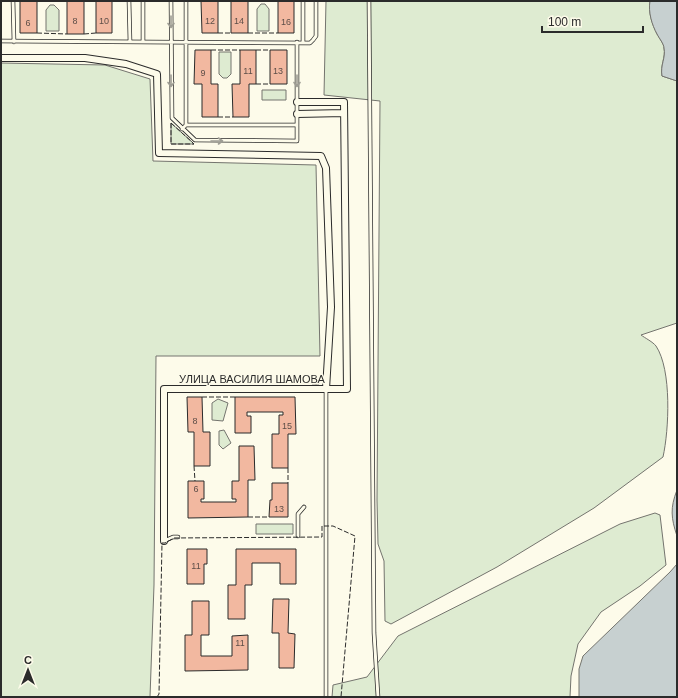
<svg xmlns="http://www.w3.org/2000/svg" width="678" height="698" font-family="Arial,sans-serif">
	<rect width="100%" height="100%" fill="#fdfbea"/>
	<path fill="#deebd1" stroke="#74746e" d="M326 1H650C648 12 652 24 657 34 659 38 664 44 664 48 666 57 660 65 662 76L677 81V323L641 335C645 338 653 342 656 346 672 370 669 430 663 457L594 508 497 567 391 624 385 621 384 561 378 544 377 500 380 101 324 95Z
		M261 4H265L269 9V31H257V9Z
		M50 5H54L59 10V31H46V10Z
		M219 52H231V74L227 78H223L219 74Z
		M1 63 105 65 150 79 153 161 316 165 320 356H156L154 585 150 697H1Z
		M262 90H286V100H262Z
		M171 123 192 142 194 144H171Z
		M218 399 228 403 223 421 212 420V403Z
		M224 430 231 443 223 449 219 445V431Z
		M655 513 660 515 666 565 640 586 601 612 578 644 571 676 570 697H332L333 685 367 677 398 636 620 524Z
		M256 524H293V534H256Z"/>
	<path fill="#c7d0d0" stroke="#74746e" d="M650 1H677V81L662 76C660 65 666 58 664 48 664 44 659 38 657 34 652 25 648 12 650 1Z
		M677 490V536C671 518 670 508 677 490Z
		M677 564V697H579V669L583 656 670 572Z"/>
	<path fill="#f2b8a0" stroke="#2b2b2b" d="M20 1H37V33H20Z
		M67 1H84V34H67Z
		M96 1H112V33H96Z
		M201 1H218V33H202Z
		M231 1H248V33H231Z
		M278 1H294V33H278Z
		M195 50H211V84H218V117H202V84H194Z
		M240 50H256V84H249V117H233L232 84H240Z
		M270 50H287V84H270Z
		M312 379H319V384H312Z
		M187 397H202L203 432H210V466H194V432H188Z
		M235 397H295L296 434H288V468H272V434H279V415H283V412H247V416H251V433H235Z
		M239 446H254L255 480H248V517L188 518V481H204V499H201V502H236V499H232V481H239Z
		M272 483H288V517H269L270 500H272Z
		M187 549H207V564H204V584H187Z
		M236 549H296V584H280V563H252V585H245V619H228V585H236Z
		M273 599H289L288 633 295 634 294 668H279V633H272Z
		M192 601H209V635H201V656H232V636L248 635V670L185 671V635H192Z"/>
	<g fill="none" stroke-linecap="round" stroke-linejoin="round">
		<defs>
			<path id="lane" d="M13 1 14 42
				M129 1 130 42
				M143 1V42
				M171 1 172 118 195 140 297 141V42
				M186 1V125
				M303 1V42
				M369 1 374 633 378 697
				M1 41 310 43 313 40 316 36V1
				M182 129 186 125H297
				M298 536V514L304 507
				M164 541 173 537H178
				M326 697V389"/>
			<path id="street" d="M1 58H85L126 64 157 74 159 153 321 156 326 168 331 307 326 389
				M297 114 344 113
				M164 541V389H347L344 102H297"/>
		</defs>
		<use href="#lane" stroke="#2b2b2b" stroke-width="4.5"/>
		<use href="#street" stroke="#2b2b2b" stroke-width="8"/>
		<use href="#lane" stroke="#fdfbea" stroke-width="3"/>
		<use href="#street" stroke="#fdfbea" stroke-width="6"/>
		<path stroke="#2b2b2b" stroke-width="1" stroke-dasharray="5 2" stroke-linecap="butt" d="M37 33 67 34
			M218 33H231
			M248 33H278
			M84 34 96 33
			M211 50H240
			M256 50H270
			M256 84H270
			M218 117H233
			M171 123 192 142 194 144H171Z
			M202 397H235
			M194 466 195 481
			M288 468V483
			M248 517H269
			M157 697 159 694 162 543H165L174 538 322 537V526H333L355 536 341 697"/>
	</g>
	<defs><path id="oneway-shaft" d="M-6 0H5M1.5-3L5.5 0L1.5 3" fill="none" stroke-width="1.6" stroke-linecap="round" stroke-linejoin="round"/></defs>
	<g stroke="#9e9d94">
		<use href="#oneway-shaft" transform="translate(171 22) rotate(90)"/>
		<use href="#oneway-shaft" transform="translate(171 81) rotate(90)"/>
		<use href="#oneway-shaft" transform="translate(297 81) rotate(90)"/>
		<use href="#oneway-shaft" transform="translate(217 141)"/>
	</g>
	<g text-anchor="middle" dominant-baseline="central" stroke-width="3" stroke-linejoin="round" paint-order="stroke">
		<g font-size="9" fill="#5d4e48">
			<text x="75" y="21">8</text>
			<text x="104" y="21">10</text>
			<text x="210" y="21">12</text>
			<text x="239" y="21">14</text>
			<text x="286" y="22">16</text>
			<text x="28" y="23">6</text>
			<text x="248" y="71">11</text>
			<text x="278" y="71">13</text>
			<text x="203" y="73">9</text>
			<text x="195" y="421">8</text>
			<text x="287" y="426">15</text>
			<text x="196" y="489">6</text>
			<text x="279" y="509">13</text>
			<text x="196" y="566">11</text>
			<text x="240" y="643">11</text>
		</g>
		<g font-size="11" fill="#2b2b2b" stroke="#fdfbea">
			<text x="252" y="379">УЛИЦА ВАСИЛИЯ ШАМОВА</text>
		</g>
	</g>
	<rect width="678" height="698" fill="none" stroke="#2b2b2b" stroke-width="4"/>
	<g transform="translate(28 670)" stroke="#fdfbea" stroke-width="3" paint-order="stroke">
	<path d="M0-3L7 15L0 10L-7 15Z" fill="#2b2b2b"/>
	<text y="-6" font-size="11" font-weight="bold" text-anchor="middle" fill="#2b2b2b">С</text>
	</g>
	<path d="M542 26v6h101v-6" fill="none" stroke="#2b2b2b" stroke-width="2"/>
	<text x="548" y="26" font-size="12" fill="#2b2b2b" stroke="#fdfbea" stroke-width="3" paint-order="stroke">100 m</text>
</svg>
